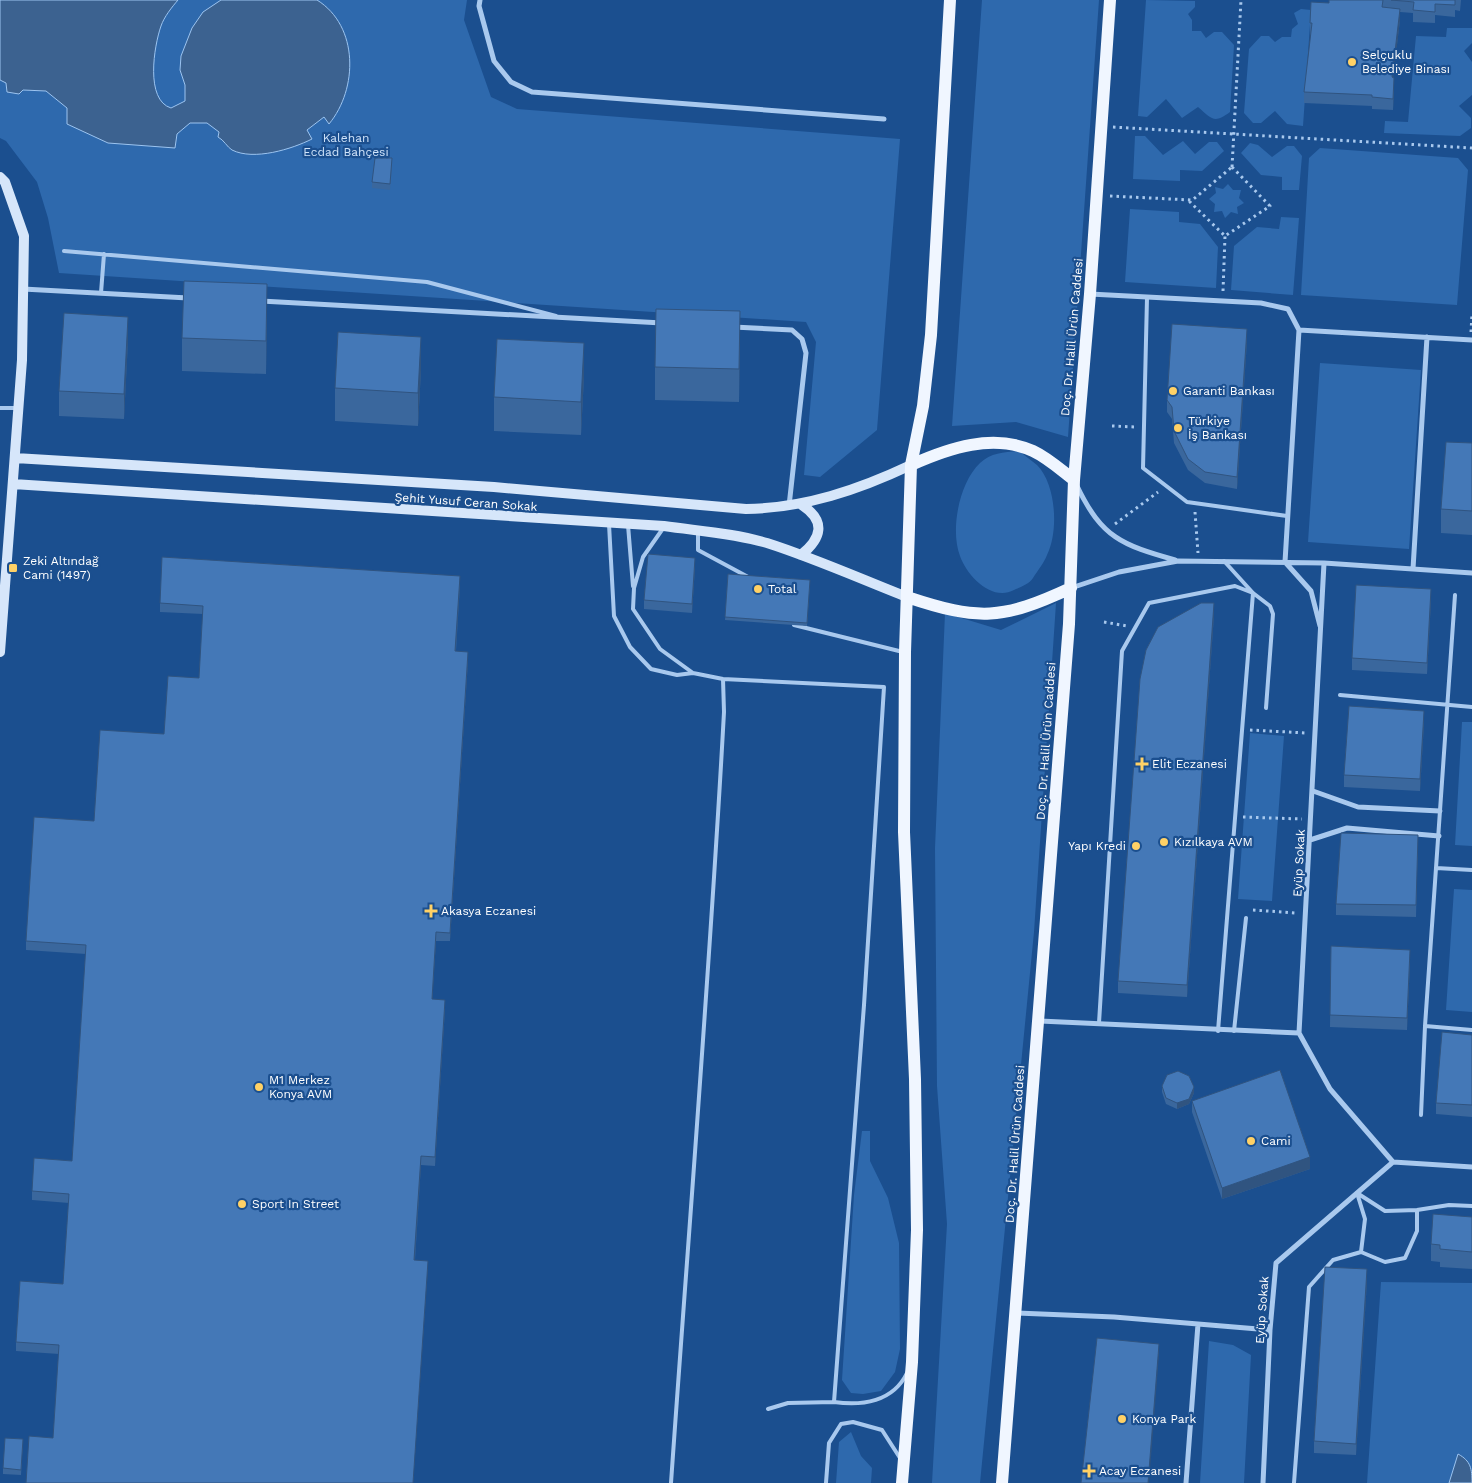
<svg xmlns="http://www.w3.org/2000/svg" width="1472" height="1483" font-family="'Work Sans',sans-serif">
	<rect width="100%" height="100%" fill="#1b4f8f"/>
	<path fill="#2e69ad" d="M0 0H467L464 20 491 97 517 109 900 139 877 430 820 477 804 475 816 342 806 322 59 273 48 218 37 182 6 141 0 138Z
		M982 0H1099L1068 437 1016 422 952 426Z
		M1146 0 1195 1V7L1188 14 1192 20V31H1201L1206 38 1214 32H1222L1234 45 1230 112C1214 124 1212 119 1198 107L1182 118 1166 99 1147 117 1138 116Z
		M1301 9 1311 10 1303 126 1287 124 1275 111 1261 123H1253L1244 113 1249 49 1261 36H1269L1275 42 1282 37H1291L1292 29 1298 24 1294 13Z
		M1447 28H1472V43L1464 51 1472 62V95L1459 106 1471 118V128L1460 136 1384 133 1385 121 1408 122 1416 36 1446 37Z
		M1135 136H1145L1163 155 1183 141 1195 154 1209 142H1217L1224 151 1202 171 1180 170V181L1133 179Z
		M1250 143 1258 145 1272 157 1287 146H1294L1302 156 1299 190H1282V177L1261 175 1241 153Z
		M1320 148 1458 158 1468 170 1457 305 1301 295 1309 158Z
		M1228 184 1233 190H1241L1239 198 1244 203 1237 207 1238 214 1231 212 1225 218 1222 211 1214 212 1215 204 1209 199 1216 193 1215 187 1223 189Z
		M1130 209 1179 212V222L1200 224 1218 247 1216 288 1125 282Z
		M1281 217 1299 218 1293 295 1231 290 1234 246 1257 227 1279 229Z
		M1320 363 1421 370 1409 549 1308 542Z
		M1019 451C1025 456 1031 460 1037 465 1056 484 1059 531 1047 555 1044 563 1038 570 1033 578 1029 584 1021 587 1014 590 992 602 967 576 960 556 950 530 959 483 980 463 991 453 1004 452 1019 451Z
		M1056 603 1034 932 980 1483H932L947 1224 937 1086 935 848 945 613 1001 630Z
		M1462 722H1472V846L1455 845Z
		M1250 733 1284 736 1272 901 1238 899Z
		M1454 889 1472 890V1012L1446 1010Z
		M862 1131H870V1161L888 1198 899 1243 900 1349 895 1372 881 1391 863 1394 851 1393 842 1380 854 1195Z
		M1381 1282 1472 1283V1483H1367Z
		M1209 1341 1233 1345 1251 1355 1244 1483H1200Z
		M851 1432 861 1456 872 1468 871 1483H836L839 1442Z"/>
	<path fill="#3c6290" stroke="#9cc4f0" d="M0 0H178C172 7 164 17 161 26 154 46 145 100 171 108L185 101V85L180 70 181 56 192 28 203 12 221 0H317C359 26 358 89 329 124L324 117 307 130 312 139C292 149 254 161 232 150 227 147 224 140 218 137L219 132 207 123H190L177 134 175 148 108 143 67 124V108L46 91 23 90 19 94 7 92 6 83 0 80Z
		M1458 1454C1471 1461 1472 1469 1472 1483H1449Z"/>
	<g fill="none" stroke-linecap="round" stroke-linejoin="round">
		<path stroke="#a9c9ee" stroke-width="3" stroke-dasharray="2.5 4" stroke-linecap="butt" d="M1113 127 1472 148
			M1232 167 1270 206 1225 236 1190 202Z
			M1232 167 1241 0
			M1110 196 1191 200
			M1223 291 1225 236
			M1471 332 1472 314
			M1112 426 1136 427
			M1195 512 1198 553
			M1115 524 1158 492
			M1104 622 1127 626
			M1250 730 1306 733
			M1243 817 1302 819
			M1253 910 1296 913"/>
		<path stroke="#a9c9ee" stroke-width="4" d="M64 251 427 282 556 316
			M101 293 104 254
			M1147 298 1143 468 1187 502 1287 516
			M0 408H16
			M609 524 614 616 630 647 651 669 677 675 693 673
			M628 525 633 586
			M664 527 643 557 634 588 633 609 660 649 693 673 723 679 884 687 864 1005 834 1402C862 1406 893 1402 907 1373
			M698 531V550L750 578
			M1224 561 1253 593 1270 606 1273 614 1266 708
			M1455 595 1425 1026 1472 1030
			M794 625 903 652
			M1340 695 1472 707
			M1436 868 1472 870
			M1099 1023 1122 651 1149 603 1235 586 1253 593
			M1218 1031 1253 593
			M1234 1031 1246 918
			M1421 1115 1425 1026
			M1357 1193 1385 1211 1417 1210 1449 1205 1472 1206
			M1361 1252 1385 1262 1405 1258 1417 1231V1210
			M768 1409 788 1403 834 1402
			M671 1483C689 1226 710 970 724 712L723 679
			M826 1483 829 1443 841 1424 853 1422 882 1430 900 1458
			M1294 1483 1309 1287 1333 1260 1361 1252 1365 1219 1357 1193"/>
		<path stroke="#a9c9ee" stroke-width="5" d="M480 0 479 6 494 61 511 82 532 92 884 119
			M23 289 188 298
			M1090 294 1261 303 1288 309 1299 330
			M261 301 662 323
			M733 327 792 330 802 339 806 353 789 506
			M1077 486C1102 538 1122 545 1175 560
			M1324 563 1299 1033 1330 1089 1393 1162 1472 1167
			M1413 569 1427 337
			M1071 588 1119 572 1178 561 1324 563 1472 573
			M1320 626 1311 591 1285 562 1299 330 1472 340
			M1313 791 1358 807 1440 811
			M1310 840 1347 828 1439 836
			M1040 1021 1299 1033
			M1017 1313 1114 1317 1270 1330
			M1186 1483 1198 1324
			M1263 1483 1270 1330 1276 1263 1393 1162"/>
		<path stroke="#d6e6fa" stroke-width="10" d="M0 177 5 182 24 236 22 360 0 652
			M15 458 494 487 746 509C805 508 858 490 911 465
			M13 484 664 526C698 531 733 533 767 543 814 558 861 579 907 597
			M801 555C822 538 826 521 802 505"/>
		<path stroke="#f0f6ff" stroke-width="12" d="M911 465C949 448 993 433 1033 451 1048 458 1061 470 1074 480
			M907 597C979 621 1002 620 1071 588
			M902 1483 912 1362 917 1230 915 1079 904 832 905 652 911 465 923 406 931 335 950 0
			M1002 1483 1069 624 1074 480 1090 294 1110 0"/>
	</g>
	<path fill="#3a679d" d="M1329 0H1461L1460 11 1455 10V17L1435 15V23L1413 22V13L1400 12V20L1393 77 1394 89 1393 110 1372 109V106L1304 103V92L1311 35H1310V23L1329 3Z
		M392 164 390 190 372 188V182Z
		M267 317 266 374 182 371V338Z
		M128 341 124 419 59 416V391Z
		M1247 341 1237 489 1205 483 1188 470 1174 443 1172 419 1167 412V400Z
		M740 344 739 402 655 400V367Z
		M421 370 418 426 335 421V388Z
		M584 376 581 435 494 431V397Z
		M1472 443V535L1441 533V509Z
		M695 567 692 613 644 609V600Z
		M728 574 810 580 807 626 725 620Z
		M460 585 456 651 468 661 450 941H436L432 999 445 1009 435 1166 421 1165 415 1260 428 1270 53 1438 59 1354 16 1351V1342L63 1284 69 1203 32 1200V1191L72 1161 86 954 26 950V941L94 821 164 734 199 678 203 614 160 612V603Z
		M1431 601 1427 674 1352 670V658Z
		M1214 615 1187 997 1118 993V981Z
		M1424 723 1420 791 1344 787V775Z
		M1418 835 1416 917 1336 915V904Z
		M1331 946 1410 961 1407 1030 1330 1027Z
		M1472 1035V1117L1436 1114V1103Z
		M1162 1086 1194 1093 1189 1104 1177 1109 1166 1104 1162 1092Z
		M1192 1101 1310 1169 1222 1199 1192 1112Z
		M1472 1217V1269L1440 1267V1262L1431 1261V1244Z
		M1367 1281 1356 1455 1314 1453V1441Z
		M23 1439 21 1475 3 1474V1468Z"/>
	<path fill="#305480" d="M1400 9V20L1392 89V77Z
		M1394 78V89L1393 110V99Z
		M267 284V317L266 374V341Z
		M740 311V344L739 402V369Z
		M128 317V341L124 419V394Z
		M1247 329V341L1237 489V477Z
		M421 337V370L418 426V393Z
		M584 343V376L581 435V402Z
		M695 558V567L692 613V604Z
		M460 576V585L455 660V651Z
		M1431 589V601L1427 674V663Z
		M1214 603V615L1187 997V985Z
		M468 652V661L450 941V933Z
		M1424 711V723L1420 791V779Z
		M436 932V941L432 1008V999Z
		M1410 950V961L1407 1030V1018Z
		M445 1000V1009L435 1166V1157Z
		M1194 1087V1093L1189 1104 1177 1109V1103Z
		M421 1156V1165L414 1269V1260Z
		M1310 1157V1169L1222 1199V1188Z
		M428 1261V1270L413 1483Z
		M1367 1269V1281L1356 1455V1444Z
		M1159 1344V1355L1149 1483H1148Z"/>
	<path fill="#4478b7" stroke="#305480" d="M1329 0H1383L1382 7 1400 9 1392 77 1394 78 1393 99 1372 97V95L1304 92 1312 23H1310L1311 2 1329 3Z
		M1391 0H1455V5L1435 4V12L1413 10 1414 2Z
		M375 158H392L390 184 372 182Z
		M184 281 267 284 266 341 182 338Z
		M656 309 740 311 739 369 655 367Z
		M64 313 128 317 124 394 59 391Z
		M1172 324 1247 329 1237 477 1205 472 1188 459 1174 431 1172 407 1167 400Z
		M338 332 421 337 418 393 335 388Z
		M497 339 584 343 581 402 494 397Z
		M1446 442 1472 443V511L1441 509Z
		M648 554 695 558 692 604 644 600Z
		M162 557 460 576 455 651 468 652 450 933 436 932 432 999 445 1000 435 1157 421 1156 414 1260 428 1261 413 1483H26L29 1436 53 1438 59 1345 16 1342 20 1281 63 1284 69 1194 32 1191 34 1158 72 1161 86 945 26 941 34 817 94 821 100 730 164 734 168 676 199 678 203 606 160 603Z
		M728 574 810 580 807 623 725 617Z
		M1356 585 1431 589 1427 663 1352 658Z
		M1201 603H1214L1187 985 1118 981 1140 679 1146 650 1158 627Z
		M1349 706 1424 711 1420 779 1344 775Z
		M1341 833 1418 835 1416 905 1336 904Z
		M1331 946 1410 950 1407 1018 1330 1015Z
		M1442 1032 1472 1035V1105L1436 1103Z
		M1280 1070 1310 1157 1222 1188 1192 1101Z
		M1178 1071 1189 1076 1194 1087 1189 1099 1177 1103 1166 1098 1162 1086 1167 1075Z
		M1433 1214 1472 1217V1252L1440 1249V1245L1431 1244Z
		M1325 1267 1367 1269 1356 1444 1314 1441Z
		M1097 1338 1159 1344 1148 1483H1081Z
		M5 1438 23 1439 21 1470 3 1468Z"/>
	<g fill="#ffd166" stroke="#1b4f8f" stroke-width="2">
		<circle cx="1352" cy="62" r="5"/>
		<circle cx="1173" cy="391" r="5"/>
		<circle cx="1178" cy="428" r="5"/>
		<rect x="8" y="563" width="10" height="10" rx="2.5"/>
		<circle cx="758" cy="589" r="5"/>
		<path d="M1139.5 756.5h5v5h5v5h-5v5h-5v-5h-5v-5h5z"/>
		<circle cx="1164" cy="842" r="5"/>
		<circle cx="1136" cy="846" r="5"/>
		<path d="M428.5 903.5h5v5h5v5h-5v5h-5v-5h-5v-5h5z"/>
		<circle cx="259" cy="1087" r="5"/>
		<circle cx="1251" cy="1141" r="5"/>
		<circle cx="242" cy="1204" r="5"/>
		<circle cx="1122" cy="1419" r="5"/>
		<path d="M1086.5 1463.5h5v5h5v5h-5v5h-5v-5h-5v-5h5z"/>
	</g>
	<g text-anchor="middle" dominant-baseline="central" stroke-width="4.5" stroke-linejoin="round" paint-order="stroke">
		<g font-size="12" fill="#fff" stroke="#1b4f8f" text-anchor="start">
			<text x="1362" y="55">Selçuklu<tspan x="1362" dy="14">Belediye Binası</tspan></text>
			<text x="1183" y="391">Garanti Bankası</text>
			<text x="1188" y="421">Türkiye<tspan x="1188" dy="14">İş Bankası</tspan></text>
			<text x="23" y="561">Zeki Altındağ<tspan x="23" dy="14">Cami (1497)</tspan></text>
			<text x="768" y="589">Total</text>
			<text x="1152" y="764">Elit Eczanesi</text>
			<text x="1174" y="842">Kızılkaya AVM</text>
			<text x="1126" y="846" text-anchor="end">Yapı Kredi</text>
			<text x="441" y="911">Akasya Eczanesi</text>
			<text x="269" y="1080">M1 Merkez<tspan x="269" dy="14">Konya AVM</tspan></text>
			<text x="1261" y="1141">Cami</text>
			<text x="252" y="1204">Sport In Street</text>
			<text x="1132" y="1419">Konya Park</text>
			<text x="1099" y="1471">Acay Eczanesi</text>
		</g>
		<g font-size="12" fill="#cfe3fa" stroke="#1b4f8f">
			<text x="346" y="138">Kalehan<tspan x="346" dy="14">Ecdad Bahçesi</tspan></text>
		</g>
		<g font-size="12" fill="#fff" stroke="#1b4f8f">
			<text transform="translate(1072 337) rotate(-85)">Doç. Dr. Halil Ürün Caddesi</text>
			<text transform="translate(466 502) rotate(4)">Şehit Yusuf Ceran Sokak</text>
			<text transform="translate(1046 741) rotate(-86)">Doç. Dr. Halil Ürün Caddesi</text>
			<text transform="translate(1299 863) rotate(-87)">Eyüp Sokak</text>
			<text transform="translate(1015 1144) rotate(-86)">Doç. Dr. Halil Ürün Caddesi</text>
			<text transform="translate(1262 1310) rotate(-86)">Eyüp Sokak</text>
		</g>
	</g>
</svg>
